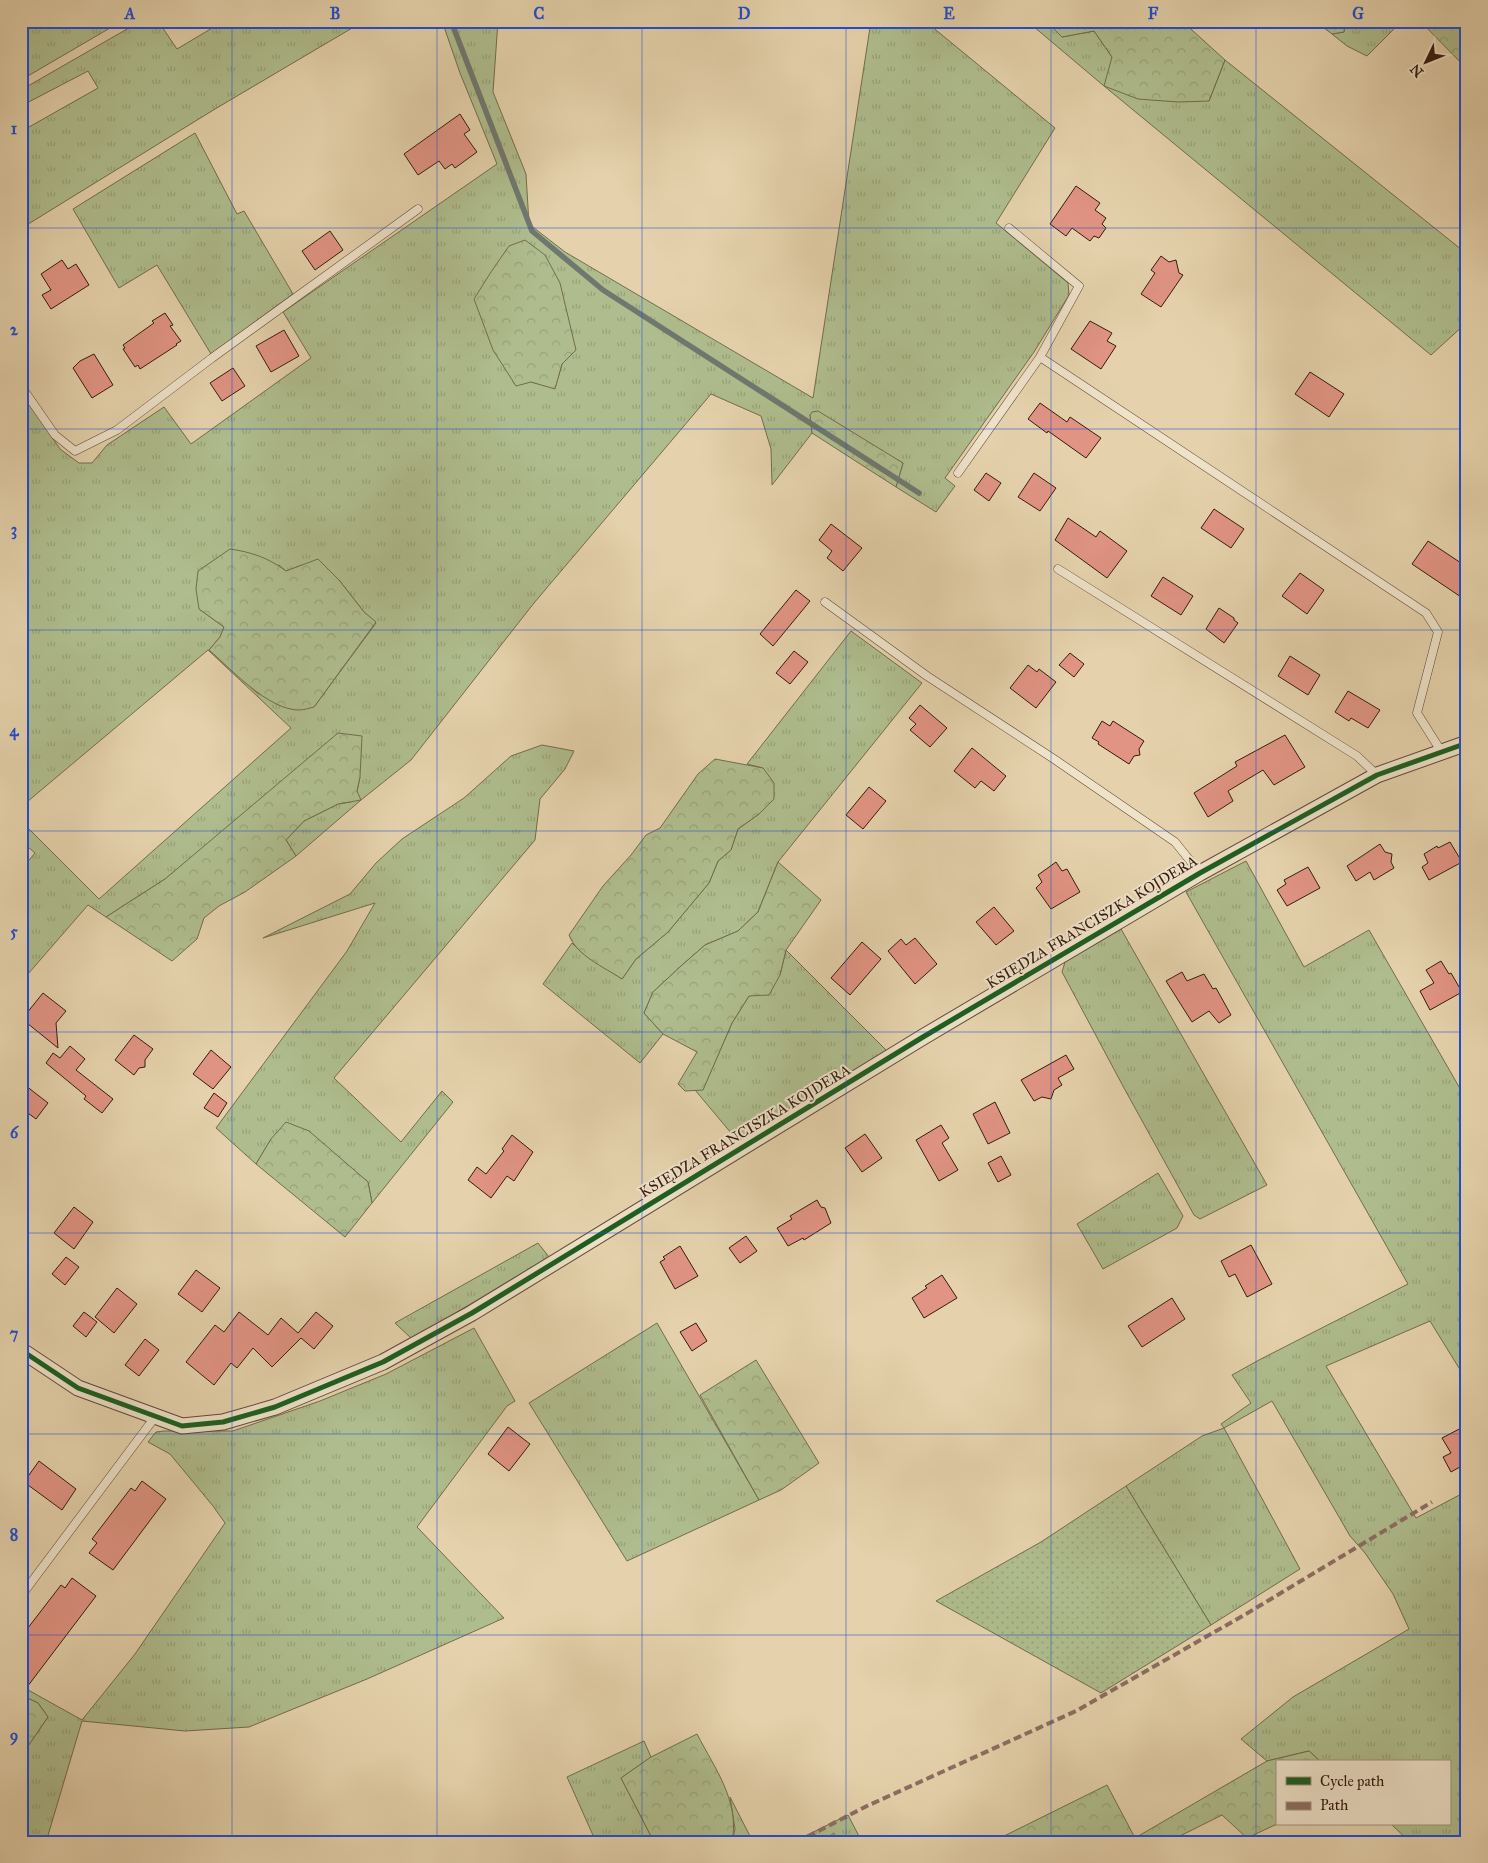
<svg xmlns="http://www.w3.org/2000/svg" width="1488" height="1863" font-family="'IM FELL Great Primer',serif">
	<defs>
		<pattern id="grass-tufts" width="24" height="20" patternUnits="userSpaceOnUse" patternTransform="scale(1.25)"><rect width="24" height="20" fill="#afbd8e"/><path d="M3 7l-1-3M5 7V3M7 7l1-3M15 17l-1-3M17 17v-4M19 17l1-3" fill="none" stroke="#97a279"/></pattern>
		<pattern id="forest-crowns" width="20" height="18" patternUnits="userSpaceOnUse" patternTransform="scale(1.25)"><rect width="20" height="18" fill="#afbd8e"/><path d="M2 6a3 3 0 1 1 6 0M12 15a3 3 0 1 1 6 0" fill="none" stroke="#97a279"/></pattern>
		<pattern id="garden-dots" width="8" height="8" patternUnits="userSpaceOnUse" patternTransform="scale(1.25)"><rect width="8" height="8" fill="#afbd8e"/><path d="M2 2h.1M6 6h.1" fill="none" stroke="#97a279" stroke-width="1.8" stroke-linecap="round"/></pattern>
	</defs>
	<rect width="100%" height="100%" fill="#e5d2ac"/>
	<filter id="stains"><feTurbulence type="fractalNoise" baseFrequency=".004" numOctaves="4"/><feColorMatrix values="0 0 0 0 .2 0 0 0 0 .09 0 0 0 0 .02 0 0 0 .5 -.17"/></filter>
	<radialGradient id="worn" r=".72"><stop offset=".6" stop-color="#630" stop-opacity="0"/><stop offset="1" stop-color="#630" stop-opacity=".3"/></radialGradient>
	<path fill="url(#grass-tufts)" stroke="#726c4e" fill-rule="evenodd" d="M21 21H122L21 80Z
		M141 21H158L177 49 224 21H364L215 109 25 226 21 218V113L29 127 98 88 88 71 21 106V90Z
		M442 21H498L493 92 526 174 529 224 565 252 813 398 871 21H925L1055 128 996 223 1068 283 1069 295 1034 352 945 478 955 486 936 512 896 487 903 463 810 415 812 433 772 485 771 449 761 416 711 394 534 603 411 760 361 800 296 856 286 840 304 821 338 804 351 802 357 791 360 777 230 826 165 879 106 917 88 905 21 982V870L35 853 21 841V821L99 899 291 728 208 650 21 807V405L27 401 60 449 79 463H92L107 445 164 407 191 444 311 358 283 312 497 164 460 73ZM562 364 555 388 531 382ZM279 565 286 571 302 565 339 580 364 612 376 623 314 707 257 693 209 650 220 637 224 627 199 609Z
		M1027 21H1046L1062 37 1094 31 1112 57 1209 101 1225 60 1467 254V327L1464 325 1431 355 1104 86Z
		M1345 21H1390L1398 25 1367 56 1347 46 1332 34 1344 32Z
		M195 133 237 214 244 211 293 294 211 354 157 265 119 288 73 209Z
		M851 631 922 683 778 862 758 912 738 931 705 945 681 966 653 992 644 1013 663 1034 640 1063 543 984 572 943 581 952 622 979 636 959 668 932 709 883 718 861 731 850 738 829 759 814 763 768 747 764Z
		M542 745 574 751 565 769 540 799 535 840 334 1078 401 1142 442 1091 453 1102 372 1203 368 1182 346 1164 271 1139 256 1164 216 1128 347 951 375 903 263 938 350 894 376 863 402 839 464 798 511 756Z
		M1246 861 1304 967 1369 930 1462 1092 1467 1090V1381L1430 1321 1326 1366 1416 1518 1467 1491V1842H1410L1391 1824H1449V1762H1321L1309 1751 1267 1761 1241 1739 1293 1697 1409 1629 1393 1594 1365 1553 1350 1536 1272 1401 1224 1428 1300 1569 1211 1625 1126 1486 1202 1436 1224 1428 1221 1424 1251 1403 1232 1375 1259 1360 1408 1284 1186 892Z
		M1121 929 1267 1185 1200 1219 1194 1215 1124 1088 1062 972 1065 962Z
		M786 950 887 1051 737 1140 695 1090 703 1089 732 1023 749 996 780 975Z
		M1158 1173 1183 1216 1177 1228 1103 1269 1077 1224Z
		M538 1243 549 1257 412 1339 395 1323Z
		M657 1323 759 1500 627 1561 529 1403Z
		M474 1328 515 1401 507 1406 417 1527 504 1618 367 1679 249 1727 185 1731 82 1721 46 1842H21V1800L26 1784V1749L48 1717 38 1703 21 1695V1686L82 1720 135 1654 225 1523 213 1506 170 1454 148 1442 156 1432 164 1431H233L320 1401 386 1374Z
		M644 1741 651 1757 621 1778 654 1842H596L567 1777Z
		M730 1797 753 1842H732L735 1829Z
		M848 1815 862 1842H835L834 1833 822 1842H793Z"/>
	<path fill="url(#forest-crowns)" stroke="#726c4e" d="M1046 21H1182L1225 60 1209 101 1178 102 1138 99 1104 86 1112 57 1094 31 1062 37Z
		M1315 21H1345L1344 32 1332 34Z
		M1420 21H1467V69Z
		M525 240 545 255 560 283 576 350 562 364 555 389 531 382 516 386 493 350 474 299 491 272 509 246Z
		M818 411 903 463 896 487 812 433 810 415 812 412Z
		M230 549C251 552 269 558 286 571L318 559 339 580 364 612 376 622 314 707C309 708 304 710 299 710 268 710 231 669 209 650L220 637 224 627 199 609 196 589 198 571Z
		M338 733 362 736 360 777 357 791 361 800 338 804 304 821 286 840 296 856 245 892 219 906 204 918 197 939 172 961 106 917 165 879Z
		M715 759 763 768 774 783V799L759 814 738 829 731 850 718 861 709 883 668 932 636 959 622 979C604 967 577 956 569 935L603 886 631 855 646 835 660 828 698 774Z
		M778 862 821 900 786 950 780 975 769 995 749 996 732 1023 703 1090 685 1091 678 1084 697 1052 663 1034 644 1013 653 992 681 966 705 945 738 931 758 912Z
		M286 1122 309 1131 368 1182 372 1203 345 1237 256 1164 271 1139Z
		M756 1360 819 1463 781 1490 759 1500 700 1395Z
		M21 1695 38 1703 48 1717 26 1749V1784L21 1800Z
		M697 1734C715 1769 740 1801 732 1842H654L621 1778 651 1757Z
		M1309 1751 1321 1762H1277V1824L1247 1838 1222 1815 1168 1842H992L1107 1785 1135 1838 1267 1761Z"/>
	<path fill="url(#garden-dots)" stroke="#726c4e" d="M1126 1486 1211 1625 1101 1693 936 1601 1041 1542Z"/>
	<g fill="none" stroke-linecap="round" stroke-linejoin="round">
		<path stroke="#6f786f" stroke-width="5.5" d="M451 21 532 231 603 290 919 493"/>
	</g>
	<path fill="#e19484" stroke="#351a0f" d="M460 114 470 130 464 134 477 152 455 168 452 164 445 169 439 161 418 175 404 154Z
		M1076 186 1100 203 1095 210 1106 218 1102 224 1106 228 1099 238 1094 236 1090 241 1072 228 1066 236 1050 224Z
		M330 231 343 250 315 270 302 251Z
		M1161 256 1169 262 1176 260 1179 273 1183 275 1161 307 1141 294 1155 273 1151 270Z
		M62 260 68 269 76 264 89 285 51 309 42 295 51 290 41 274Z
		M165 313 173 325 170 326 181 341 176 344 177 345 140 369 138 365 135 367 123 349 125 348 123 345 154 323 152 321Z
		M1090 321 1112 333 1107 341 1116 346 1101 369 1071 349Z
		M284 330 299 356 271 372 256 346Z
		M94 354 113 385 92 398 73 368 80 361Z
		M233 368 245 386 222 401 210 383Z
		M1310 372 1344 394 1329 417 1295 394Z
		M1040 403 1067 422 1070 417 1101 438 1086 458 1048 431 1047 433 1028 419Z
		M986 473 1001 483 989 501 974 490Z
		M1034 473 1056 488 1040 511 1018 497Z
		M1214 509 1244 529 1231 548 1201 528Z
		M1068 518 1096 537 1100 531 1127 551 1107 578 1055 540Z
		M831 524 862 548 843 571 827 558 832 551 819 540Z
		M1428 541 1467 567V601L1412 564Z
		M1300 573 1324 590 1307 614 1282 596Z
		M1163 577 1193 596 1181 615 1151 596Z
		M796 590 810 601 773 646 760 634Z
		M1219 608 1234 618V620L1238 623 1224 643 1206 629Z
		M794 651 808 662 790 684 776 673Z
		M1070 653 1084 664 1074 677 1059 665Z
		M1290 656 1320 675 1308 695 1278 676Z
		M1028 665 1037 672 1039 669 1056 682 1036 708 1010 688Z
		M1348 691 1380 710 1368 728 1351 718 1349 721 1335 712Z
		M920 705 947 728 930 747 910 730 916 724 909 718Z
		M1102 721 1110 726 1113 721 1144 741 1139 749 1140 755 1134 756 1129 764 1098 744 1099 742 1092 738Z
		M1285 735 1305 767 1274 785 1263 770 1228 791 1233 801 1208 817 1194 793 1237 766 1235 762Z
		M972 748 1006 776 994 791 981 781 975 788 954 771Z
		M869 787 886 801 863 829 846 815Z
		M1450 842 1462 862 1429 880 1422 867 1428 863 1424 854 1437 846 1438 848Z
		M1380 844 1385 852 1392 854 1391 862 1394 868 1374 880 1370 872 1356 881 1347 866Z
		M1056 862 1062 871 1067 869 1080 892 1051 909 1036 888 1042 882 1038 875Z
		M1308 867 1320 888 1287 906 1277 890 1286 884 1284 880Z
		M994 907 1014 931 996 945 976 922Z
		M915 938 937 964 915 984 888 951 901 939 906 945Z
		M862 942 881 959 850 995 831 978Z
		M1441 961 1449 974 1451 973 1462 992 1430 1010 1420 991 1434 983 1426 970Z
		M1182 972 1187 981 1204 974 1213 989 1216 988 1231 1015 1219 1023 1209 1011 1192 1022 1166 981Z
		M43 993 66 1011 56 1023 58 1048 22 1019Z
		M134 1035 153 1049 145 1060V1067L139 1068 134 1075 115 1060Z
		M70 1046 85 1059 76 1070 113 1099 102 1113 84 1099 86 1096 46 1063 53 1053 60 1058Z
		M211 1050 231 1067 213 1089 193 1074Z
		M1066 1055 1074 1069 1058 1078 1062 1085 1054 1090 1051 1099 1042 1097 1034 1101 1021 1080Z
		M21 1082 48 1103 36 1119 21 1108Z
		M214 1093 227 1103 218 1117 204 1108Z
		M995 1102 1010 1133 988 1144 973 1114Z
		M941 1125 949 1138 942 1143 958 1170 939 1181 916 1140Z
		M865 1134 882 1158 862 1172 845 1148Z
		M512 1135 533 1152 514 1181 507 1176 491 1198 468 1180 477 1167 486 1174 504 1151 502 1149Z
		M1001 1156 1011 1175 998 1182 988 1163Z
		M817 1200 821 1207 825 1208 831 1223 804 1240 803 1238 788 1246 777 1228 792 1219 790 1216Z
		M74 1207 93 1222 74 1249 54 1233Z
		M746 1236 757 1251 740 1263 729 1248Z
		M1251 1245 1272 1284 1247 1297 1235 1274 1229 1277 1221 1261Z
		M680 1246 698 1276 675 1289 660 1262 665 1259 663 1257Z
		M66 1257 79 1267 65 1285 52 1274Z
		M196 1270 220 1288 202 1312 178 1294Z
		M942 1275 957 1298 924 1318 912 1298 927 1288 925 1286Z
		M117 1288 137 1304 114 1333 95 1317Z
		M1172 1298 1185 1319 1142 1347 1128 1326Z
		M84 1312 97 1322 86 1337 73 1326Z
		M239 1312 268 1335 281 1318 298 1333 316 1312 333 1326 314 1349 301 1338 272 1367 253 1348 237 1368 231 1363 214 1385 186 1362 215 1325 224 1332Z
		M696 1323 707 1341 692 1351 680 1332Z
		M145 1339 159 1350 139 1376 125 1365Z
		M1467 1425V1463L1451 1472 1443 1457 1451 1453 1442 1438Z
		M508 1427 530 1444 509 1471 488 1454Z
		M39 1461 76 1489 62 1510 24 1482Z
		M142 1481 166 1499 113 1570 89 1553 97 1543 92 1539 131 1488 135 1491Z
		M72 1578 96 1596 21 1695V1637L61 1585 65 1588Z"/>
	<g fill="none" stroke-linecap="round" stroke-linejoin="round">
		<defs>
			<path id="service" d="M1040 357 1426 613 1438 632 1417 713 1441 751
				M21 386 55 435 75 451 117 430 212 358 418 209
				M958 473 1040 357 1079 286 1009 228
				M1058 569 1357 756 1377 775
				M825 602 927 676 1054 759 1175 842 1200 873
				M21 1596 155 1417"/>
			<path id="minor" d="M21 1350 78 1388 182 1426 223 1422 275 1407 383 1362 472 1313 923 1037 1200 873 1377 775 1467 743"/>
		</defs>
		<use href="#service" stroke="#614836" stroke-width="9"/>
		<use href="#minor" stroke="#614836" stroke-width="17"/>
		<use href="#service" stroke="#eee2c9" stroke-width="8"/>
		<use href="#minor" stroke="#eee2c9" stroke-width="15"/>
		<path stroke="#8d6e63" stroke-width="4" stroke-dasharray="8 4" stroke-linecap="butt" d="M797 1842 867 1806 1076 1711 1246 1614 1432 1502
			M1258 1842 1262 1840"/>
		<defs>
			<path id="cycleway" d="M21 1350 78 1388 182 1426 223 1422 275 1407 383 1362 472 1313 923 1037 1200 873 1377 775 1467 743"/>
		</defs>
		<use href="#cycleway" stroke="#eee2c9" stroke-width="8"/>
		<use href="#cycleway" stroke="#1b5e20" stroke-width="5"/>
	</g>
	<path fill="none" stroke="#1d4ed8" stroke-width="1" stroke-opacity="0.55" d="M232 21V1842M437 21V1842M642 21V1842M846 21V1842M1051 21V1842M1256 21V1842M21 228H1467M21 429H1467M21 630H1467M21 831H1467M21 1032H1467M21 1233H1467M21 1434H1467M21 1635H1467"/>
	<g text-anchor="middle" dominant-baseline="central" stroke-width="4" stroke-linejoin="round" paint-order="stroke">
		<g font-size="15" fill="#351a0f" stroke="#eee2c9">
			<text transform="translate(1092 922) rotate(-31)">KSIĘDZA FRANCISZKA KOJDERA</text>
			<text transform="translate(745 1131) rotate(-31)">KSIĘDZA FRANCISZKA KOJDERA</text>
		</g>
	</g>
	<rect width="1488" height="1863" fill="none" stroke="#e5d2ac" stroke-width="55"/>
	<rect x="1276" y="1760" width="175" height="65" fill="#eee2c9" stroke="#a4927f"/>
	<rect x="1286" y="1777" width="25" height="8" fill="#1b5e20" stroke="#a4927f"/>
	<text x="1320" y="1786" font-size="15" fill="#351a0f">Cycle path</text>
	<rect x="1286" y="1802" width="25" height="8" fill="#8d6e63" stroke="#a4927f"/>
	<text x="1320" y="1810" font-size="15" fill="#351a0f">Path</text>
	<g transform="translate(1426 62) rotate(227)" stroke="#eee2c9" stroke-width="4" paint-order="stroke">
	<path d="M0-4L9 19L0 12L-9 19Z" fill="#351a0f"/>
	<text y="-8" font-size="14" font-weight="bold" text-anchor="middle" fill="#351a0f">N</text>
	</g>
	<rect x="28" y="28" width="1432" height="1808" fill="none" stroke="#1d4ed8" stroke-width="2"/>
	<g font-size="16" text-anchor="middle" font-weight="bold" fill="#1d4ed8">
		<text x="130" y="19">A</text>
		<text x="335" y="19">B</text>
		<text x="539" y="19">C</text>
		<text x="744" y="19">D</text>
		<text x="949" y="19">E</text>
		<text x="1153" y="19">F</text>
		<text x="1358" y="19">G</text>
		<text x="14" y="134">1</text>
		<text x="14" y="335">2</text>
		<text x="14" y="535">3</text>
		<text x="14" y="736">4</text>
		<text x="14" y="937">5</text>
		<text x="14" y="1138">6</text>
		<text x="14" y="1339">7</text>
		<text x="14" y="1540">8</text>
		<text x="14" y="1741">9</text>
	</g>
	<rect width="100%" height="100%" filter="url(#stains)"/>
	<rect width="100%" height="100%" fill="url(#worn)"/>
</svg>
